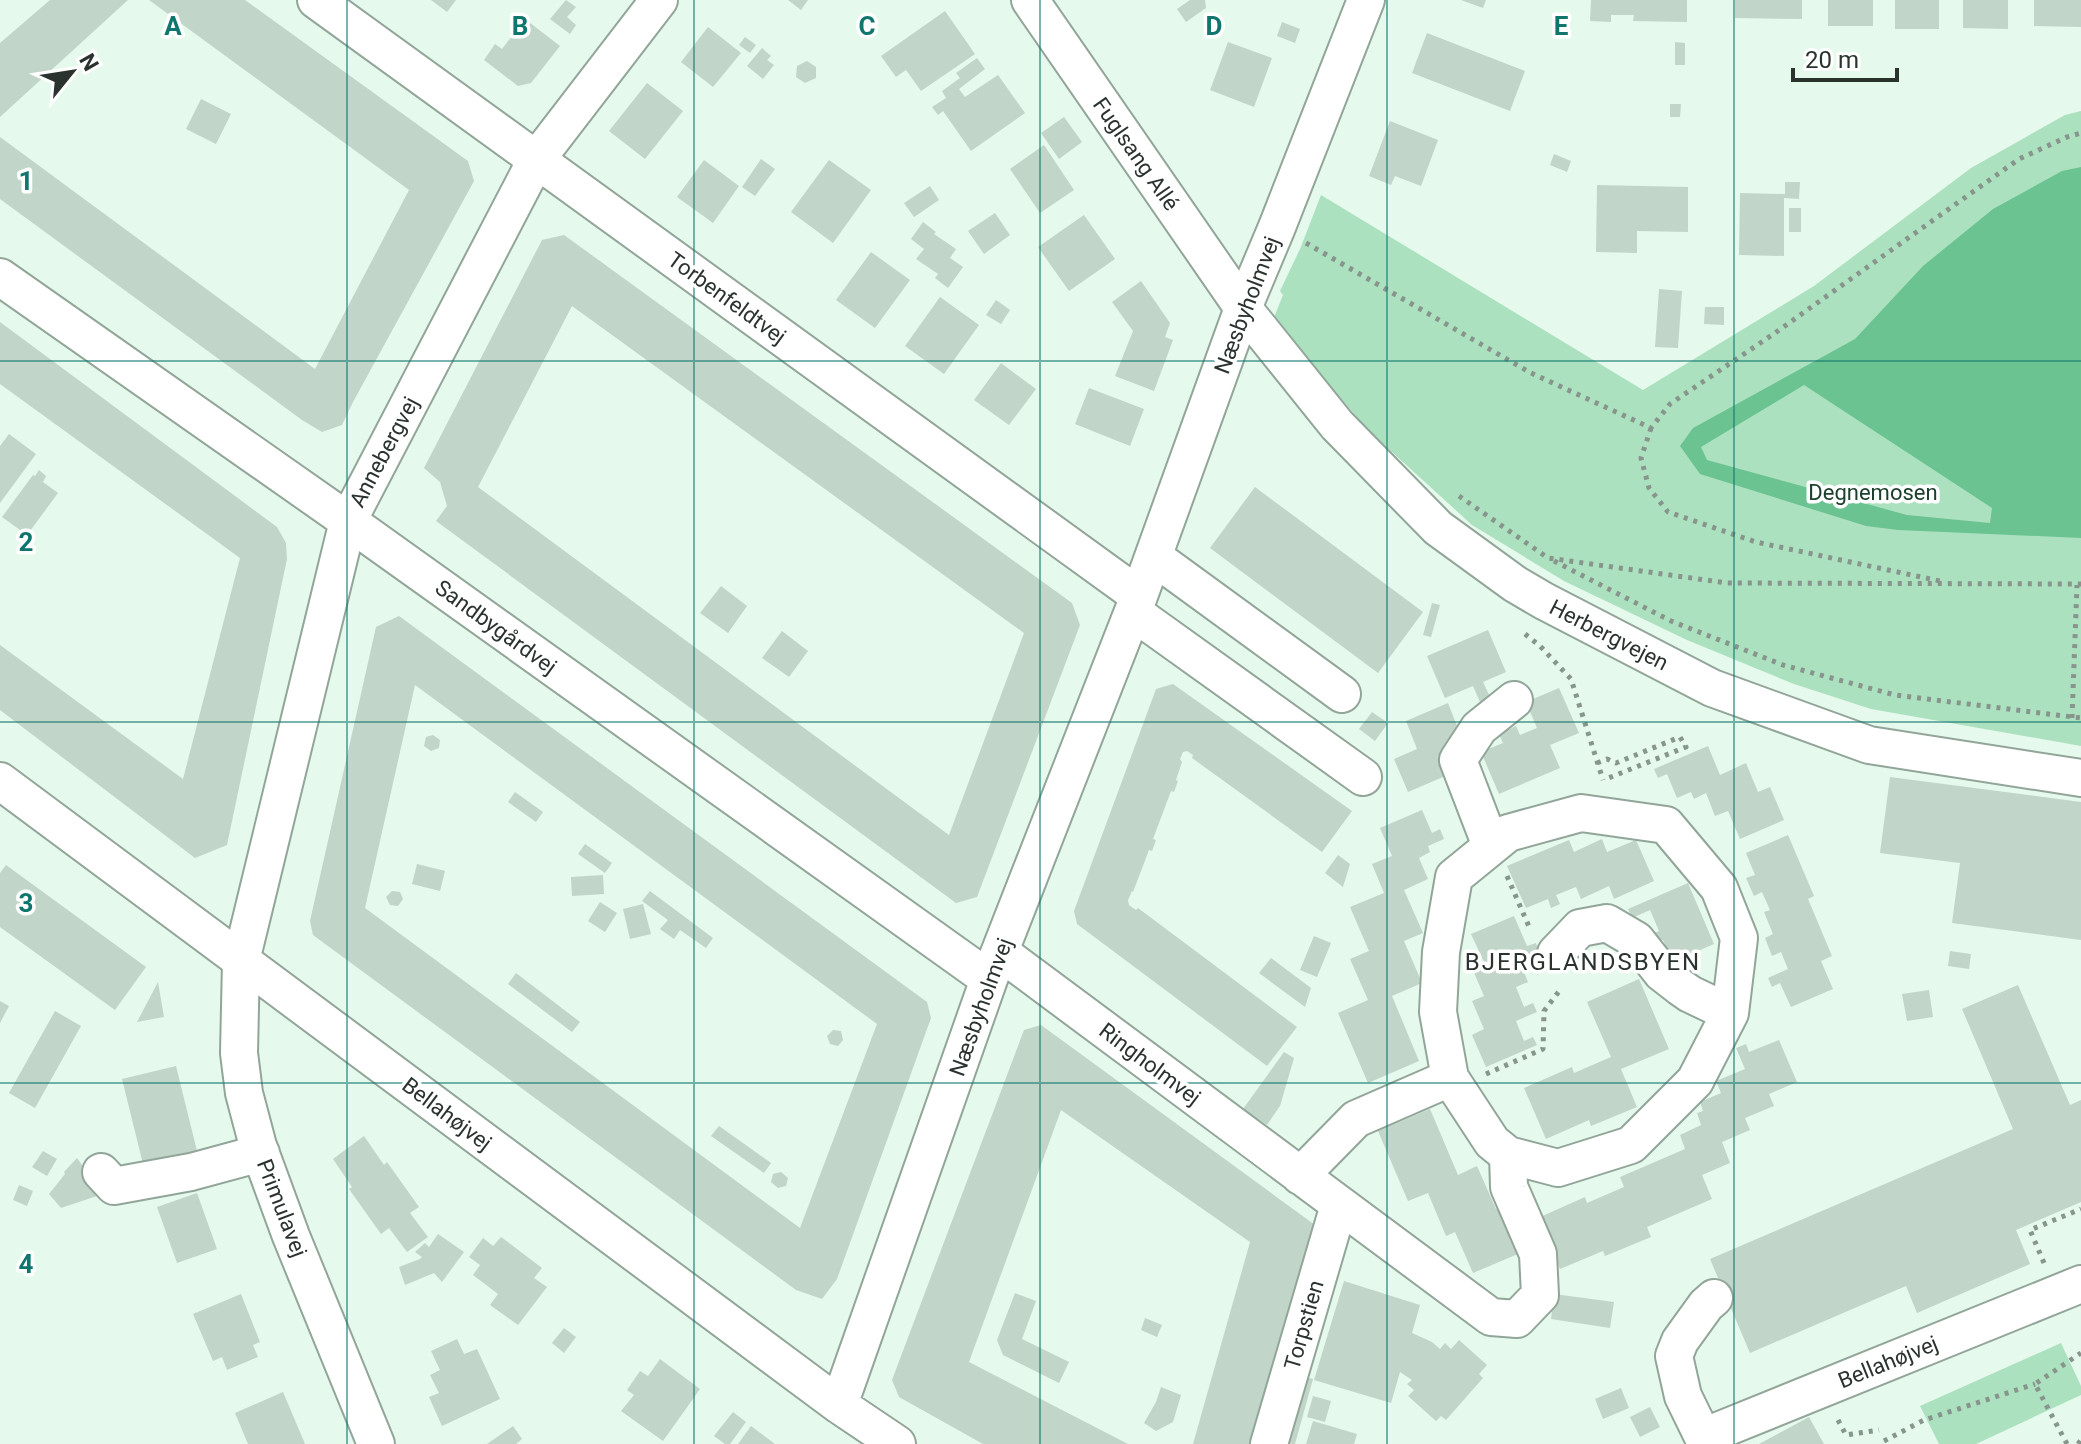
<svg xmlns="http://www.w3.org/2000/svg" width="2081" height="1444" font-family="Roboto,sans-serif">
	<rect width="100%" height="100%" fill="#e5f9ec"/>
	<path fill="#ace1c0" d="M2081 111V746L1871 709 1794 684 1687 640 1564 581 1472 525 1370 432 1273 320 1283 295 1280 291 1300 249 1321 195 1643 390 1814 286 1971 168 2065 115Z
		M2061 1343 2081 1386V1395L1976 1444H1939L1920 1406Z"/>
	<path fill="#6bc391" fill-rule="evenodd" d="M2081 167V538L1898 530 1866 526 1700 474 1680 446 1693 428 1855 339 1923 266 1993 209 2062 171ZM1804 385 1992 508 1990 523 1907 515 1707 460 1701 447Z"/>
	<path fill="#c1d5c8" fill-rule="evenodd" d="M50 0H128L0 117V43Z
		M149 0H245L468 161 474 181 353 402 342 425 322 432 302 420 0 199V137L315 369 409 190Z
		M431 0H456L447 12Z
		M566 0 576 7 567 17 576 25 570 34 550 19Z
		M788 0H808L801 10Z
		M1190 0H1205L1206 8 1186 22 1177 9Z
		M1461 0H1486L1483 8Z
		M1591 0H1687V22L1633 21 1634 15H1611V22L1590 21Z
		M1735 0H1802V19L1735 18Z
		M1828 0H1873V26H1828Z
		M1895 0H1939V29H1895Z
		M1963 0H2008V29L1963 28Z
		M2034 0H2081V27L2034 26Z
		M945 11 975 54 921 91 906 70 896 77 881 56Z
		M525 19 560 46 531 83 518 86 484 60 495 44 502 49Z
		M1282 22 1300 29 1295 43 1277 36Z
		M708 27 741 53 713 87 681 62Z
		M1427 33 1525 71 1510 111 1412 73Z
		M745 37 756 45 750 53 739 45Z
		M1228 42 1272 58 1254 107 1210 90Z
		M1675 42 1685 43V65H1675Z
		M762 48 771 56 767 60 774 65 763 79 747 66Z
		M977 58 985 69 959 89 965 97 998 75 1025 113 971 151 943 111 938 115 932 107 946 98 942 91 960 78 956 73Z
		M807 61 816 67V78L805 83 796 77 797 66Z
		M647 83 683 111 645 159 609 131Z
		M201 99 231 114 216 144 186 129Z
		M1670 104H1681L1680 117H1670Z
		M1064 117 1082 142 1059 159 1041 133Z
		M1390 121 1438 140 1421 186 1395 176 1391 185 1369 176Z
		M1044 145 1074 190 1040 213 1010 169Z
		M1554 154 1571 161 1567 172 1550 165Z
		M761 159 775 169 755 196 742 187Z
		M704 160 739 186 713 223 677 197Z
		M829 160 871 190 833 243 791 212Z
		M1785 182H1800L1799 199 1784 198V256L1739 255 1740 193 1785 194Z
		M1597 185 1688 187V232L1637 231V253L1596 252Z
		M930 186 939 200 914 217 904 203Z
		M1789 208H1801V232H1789Z
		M995 213 1010 235 984 254 968 231Z
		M1084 215 1115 259 1069 291 1038 247Z
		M923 222 936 232 934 234 956 249 950 258 963 267 948 288 935 278 938 274 916 259 924 249 911 239Z
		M564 235 1072 603 1080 625 977 897 956 903 436 521 447 506 440 482 424 468 542 240ZM572 306 1024 633 949 835 478 487Z
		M871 252 910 280 875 328 836 300Z
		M1141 281 1170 323 1165 337 1173 340 1154 391 1115 376 1133 331 1112 302Z
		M1659 289 1682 291 1678 348 1655 347Z
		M940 297 979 325 944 374 905 346Z
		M996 300 1010 310 1001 324 986 315Z
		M1705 307H1724V325L1704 324Z
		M0 322 277 527 286 543 287 559 227 845 195 858 0 710V645L183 779 240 558 0 384Z
		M1001 363 1036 389 1009 425 974 400Z
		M1089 388 1144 409 1130 446 1075 424Z
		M9 434 36 454 0 503V446Z
		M39 470 46 476 43 482 58 493 27 535 2 517 33 475 35 476Z
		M1255 487 1423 612 1378 673 1210 548Z
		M721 586 747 606 728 633 700 613Z
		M1432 603 1440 605 1431 637 1423 635Z
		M399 616 927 1002 931 1018 837 1279 822 1299 796 1290 313 935 310 921 376 627ZM415 685 877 1024 800 1228 365 908Z
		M1488 630 1506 672 1483 682 1490 697 1480 702 1473 686 1445 698 1427 656Z
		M782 631 808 651 789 677 762 658Z
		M1173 684 1352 811 1322 852 1192 758 1193 755 1187 751 1183 752 1180 759 1182 762 1176 780 1178 781 1174 792 1171 791 1153 839 1156 840 1152 851 1149 850 1133 892 1132 891 1128 900 1129 905 1136 910 1138 908 1297 1027 1267 1066 1077 924 1074 911 1156 689Z
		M1559 688 1579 733 1550 745 1560 768 1499 794 1481 752 1503 743 1499 734 1516 726 1520 735 1537 728 1526 702Z
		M1448 703 1461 736 1453 747 1441 752 1450 774 1408 792 1394 759 1417 749 1406 721Z
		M1372 712 1388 723 1375 741 1359 729Z
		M433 735 440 740 439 748 431 751 424 746 426 737Z
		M1708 746 1720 775 1746 763 1758 792 1770 787 1784 820 1740 839 1728 811 1715 816 1706 793 1694 799 1691 792 1677 798 1667 774 1658 778 1654 769Z
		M1890 777 2081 802V940L1952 923 1960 863 1880 853Z
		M515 792 543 812 536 822 508 802Z
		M1422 810 1432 833 1440 829 1444 839 1428 846 1430 852 1419 858 1428 879 1404 890 1423 933 1404 941 1422 983 1392 996 1419 1061 1368 1083 1338 1013 1368 1000 1350 959 1369 951 1350 907 1384 893 1372 864 1392 856 1380 828Z
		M1788 835 1814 896 1808 899 1832 956 1821 961 1833 989 1791 1007 1780 983 1772 987 1768 978 1788 969 1781 952 1772 956 1765 938 1773 934 1764 912 1770 910 1762 892 1754 896 1746 878 1755 875 1746 853Z
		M1602 839 1607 852 1636 840 1654 881 1614 899 1609 886 1581 899 1576 887 1556 895 1560 904 1551 908 1548 899 1526 908 1507 866 1569 840 1574 852Z
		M585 844 612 863 605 873 578 854Z
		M1338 855 1350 864 1343 887 1325 873Z
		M417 864 445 871 440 891 412 884Z
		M6 865 146 967 115 1010 0 927V873Z
		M603 875 604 894 572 896 571 877Z
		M1688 883 1714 944 1672 962 1663 940 1654 944 1650 935 1659 931 1650 910 1632 918 1628 909Z
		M392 891 400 892 403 899 398 906 390 905 386 897Z
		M650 891 713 938 706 948 680 930 674 939 660 929 668 920 642 901Z
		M600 902 617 913 605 932 588 921Z
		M643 904 651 934 630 939 623 909Z
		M1514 916 1527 946 1536 943 1539 951 1519 960 1528 982 1516 987 1524 1007 1533 1003 1537 1012 1516 1021 1524 1041 1533 1037 1537 1045 1486 1067 1472 1035 1484 1029 1472 1001 1484 996 1472 968 1484 962 1471 934Z
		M1314 936 1331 943 1317 977 1300 970Z
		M1950 951 1971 954 1969 969 1948 966Z
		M1271 958 1311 988 1305 1007 1259 973Z
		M516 973 580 1022 572 1032 508 984Z
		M1639 979 1669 1049 1621 1069 1637 1107 1591 1126 1589 1120 1546 1139 1524 1088 1572 1067 1574 1073 1611 1057 1587 1002Z
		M158 982 164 1017 137 1022Z
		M2018 985 2070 1105 2081 1100V1202L2016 1230 2030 1264 1917 1313 1906 1286 1750 1353 1710 1259 2013 1129 1962 1009Z
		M1929 990 1933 1017 1907 1021 1902 994Z
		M0 1001 9 1006 0 1023Z
		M55 1011 81 1026 35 1108 9 1093Z
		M1041 1025 1315 1225 1249 1444H1193L1250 1242 1061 1110 969 1362 1128 1444H983L899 1397 892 1380 1024 1030Z
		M833 1030 841 1031 843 1040 838 1046 830 1044 827 1036Z
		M1779 1040 1797 1082 1769 1094 1774 1106 1745 1118 1750 1130 1722 1142 1730 1163 1702 1175 1712 1199 1647 1227 1651 1237 1605 1256 1603 1251 1560 1269 1538 1218 1585 1197 1587 1203 1624 1187 1620 1177 1685 1149 1680 1135 1701 1125 1697 1113 1703 1111 1700 1102 1721 1093 1716 1081 1745 1069 1736 1048 1746 1044 1749 1052Z
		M1284 1052 1294 1058 1280 1106 1267 1125 1243 1109Z
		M176 1066 198 1155 144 1168 122 1079Z
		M1430 1109 1458 1175 1477 1166 1496 1209 1505 1205 1525 1251 1473 1273 1455 1232 1446 1236 1428 1193 1408 1201 1378 1131Z
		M719 1126 771 1163 764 1173 711 1136Z
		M364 1136 384 1165 387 1162 419 1207 410 1213 428 1237 407 1252 389 1228 381 1234 349 1189 352 1187 333 1159Z
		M43 1151 57 1159 47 1176 32 1167Z
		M77 1158 103 1194 61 1208 49 1194 65 1174 64 1172Z
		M781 1172 788 1178 786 1186 778 1188 771 1182 773 1174Z
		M19 1185 33 1191 27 1206 13 1200Z
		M197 1193 217 1249 177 1263 157 1207Z
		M438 1234 464 1252 442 1282 434 1273 405 1285 399 1267 420 1259 422 1257 415 1252 425 1243 429 1247Z
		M501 1237 542 1268 534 1278 547 1287 518 1325 490 1305 498 1294 473 1275 480 1265 469 1257 483 1238 493 1246Z
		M1344 1281 1420 1305 1412 1333 1432 1342 1440 1349 1445 1343 1451 1349 1459 1340 1487 1365 1479 1374 1483 1378 1446 1420 1441 1416 1436 1421 1408 1396 1414 1390 1407 1384 1412 1380 1400 1372 1391 1403 1314 1380Z
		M1015 1293 1036 1301 1022 1339 1069 1362 1059 1383 1003 1355 997 1340Z
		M241 1294 260 1342 253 1345 258 1357 227 1370 222 1357 213 1361 193 1314Z
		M1554 1294 1614 1302 1610 1328 1551 1319Z
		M1145 1318 1162 1325 1157 1337 1141 1330Z
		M564 1328 576 1337 564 1353 552 1343Z
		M457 1339 464 1354 477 1349 500 1399 442 1426 429 1397 439 1393 430 1375 440 1370 431 1351Z
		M660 1359 700 1389 663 1441 621 1411 634 1395 627 1390 640 1371 648 1376Z
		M1303 1376 1313 1379 1295 1444H1292L1285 1442Z
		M1161 1387 1181 1395 1173 1422 1156 1431 1144 1423 1156 1402Z
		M1621 1388 1629 1408 1603 1419 1595 1399Z
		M283 1392 305 1444H248L235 1413Z
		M1313 1396 1331 1401 1325 1422 1307 1417Z
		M1650 1407 1660 1427 1640 1437 1630 1417Z
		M733 1412 746 1422 730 1444H725L714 1436Z
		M1809 1417 1824 1444H1759Z
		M1313 1421 1357 1434 1354 1444H1306Z
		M513 1426 522 1439 516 1444H487Z
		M751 1426 775 1444H738Z"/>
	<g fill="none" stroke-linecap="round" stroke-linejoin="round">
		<defs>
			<path id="minor" d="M316 0 1139 596
				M1030 0 1243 308 1337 425 1438 528 1515 584 1544 601 1712 688 1869 745 2081 778
				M0 277 348 521 989 979
				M1154 557 1342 694
				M1133 612 1363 777
				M0 781 839 1405 897 1444
				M1491 846 1458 760 1479 728 1514 700
				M1000 952 1491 1317 1517 1319 1540 1295 1538 1254 1509 1187 1508 1155
				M1556 953 1580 928 1607 923 1636 940 1662 973 1680 987 1690 994 1730 1013
				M101 1172 114 1186 191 1172 261 1153
				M1300 1176 1356 1119 1450 1078 1492 1142 1508 1155 1558 1168 1631 1145 1695 1081 1730 1013 1739 938 1719 888 1666 825 1581 813 1508 833 1454 877 1441 952 1438 1012 1450 1078
				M839 1405 989 979 1139 596 1243 308 1277 227 1366 0
				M1703 1437 1683 1396 1674 1356 1680 1341 1706 1305 1714 1298
				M376 1444 291 1236 258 1146 244 1093 239 1053 241 961 348 521 536 160 659 0
				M1269 1444 1339 1205
				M1706 1444 1703 1437 2081 1284"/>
		</defs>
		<use href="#minor" stroke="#92a599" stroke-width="40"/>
		<path stroke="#87958c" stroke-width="5" stroke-dasharray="4 6" stroke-linecap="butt" d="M1306 243 1531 373 1651 428 1670 404 1775 333 2019 159 2067 137 2081 133
			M1651 428 1641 458 1649 488 1668 512 1756 542 1940 581
			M1459 496 1548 558 1727 583 2081 584
			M1554 561 1671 621 1783 665 1895 695 2081 718
			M1525 634 1540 646 1571 679 1603 780
			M2072 718 2077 585
			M1597 763 1607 759 1616 763 1680 737 1686 747 1606 779
			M1507 876 1530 929
			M1486 1074 1543 1049 1544 1011 1560 990V987
			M2044 1263 2030 1230 2081 1209
			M1838 1420 1846 1435 1879 1430
			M1884 1441 1924 1420 2035 1384
			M2067 1444 2035 1384 2081 1353
			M2078 1444 2081 1440"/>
		<use href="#minor" stroke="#fff" stroke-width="36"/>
	</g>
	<path fill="none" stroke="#0f766e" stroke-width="2" stroke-opacity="0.55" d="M347 0V1444M694 0V1444M1040 0V1444M1387 0V1444M1734 0V1444M0 361H2081M0 722H2081M0 1083H2081"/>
	<g text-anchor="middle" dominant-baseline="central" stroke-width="7" stroke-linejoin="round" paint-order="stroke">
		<g font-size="22" fill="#2b332e" stroke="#fff">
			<text transform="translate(1136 154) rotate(55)">Fuglsang Allé</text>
			<text transform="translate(727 298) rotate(36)">Torbenfeldtvej</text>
			<text transform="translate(1247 305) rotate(-69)">Næsbyholmvej</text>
			<text transform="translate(384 452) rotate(-62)">Annebergvej</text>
			<text transform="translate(496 627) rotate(36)">Sandbygårdvej</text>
			<text transform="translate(1609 635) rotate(27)">Herbergvejen</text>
			<text transform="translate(981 1007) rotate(-70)">Næsbyholmvej</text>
			<text transform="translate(1150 1064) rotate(37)">Ringholmvej</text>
			<text transform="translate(447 1114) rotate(37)">Bellahøjvej</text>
			<text transform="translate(282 1208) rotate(69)">Primulavej</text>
			<text transform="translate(1304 1325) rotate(-74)">Torpstien</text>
			<text transform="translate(1888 1362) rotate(-22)">Bellahøjvej</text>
		</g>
		<g font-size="22" fill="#1b412c" stroke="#fff">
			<text x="1873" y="492">Degnemosen</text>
		</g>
		<g font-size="24" letter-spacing="2" fill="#2b332e" stroke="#fff">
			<text x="1583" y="962">BJERGLANDSBYEN</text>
		</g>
	</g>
	<g font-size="26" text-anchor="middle" font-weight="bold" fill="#0f766e" stroke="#fff" stroke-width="7" stroke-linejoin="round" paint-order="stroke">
		<text x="173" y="35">A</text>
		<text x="520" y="35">B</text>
		<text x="867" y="35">C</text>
		<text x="1214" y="35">D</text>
		<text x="1561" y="35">E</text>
		<text x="26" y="190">1</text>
		<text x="26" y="551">2</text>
		<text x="26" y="912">3</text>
		<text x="26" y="1273">4</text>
	</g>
	<g transform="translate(72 72) rotate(60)" stroke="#ffffff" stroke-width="6" paint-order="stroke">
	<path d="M0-6L14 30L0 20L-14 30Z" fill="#2b332e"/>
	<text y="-12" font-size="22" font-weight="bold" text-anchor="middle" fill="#2b332e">N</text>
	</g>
	<path d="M1793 68v12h104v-12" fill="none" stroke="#2b332e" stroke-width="4"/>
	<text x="1805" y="68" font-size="24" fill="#2b332e" stroke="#ffffff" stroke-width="6" paint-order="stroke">20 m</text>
</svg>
